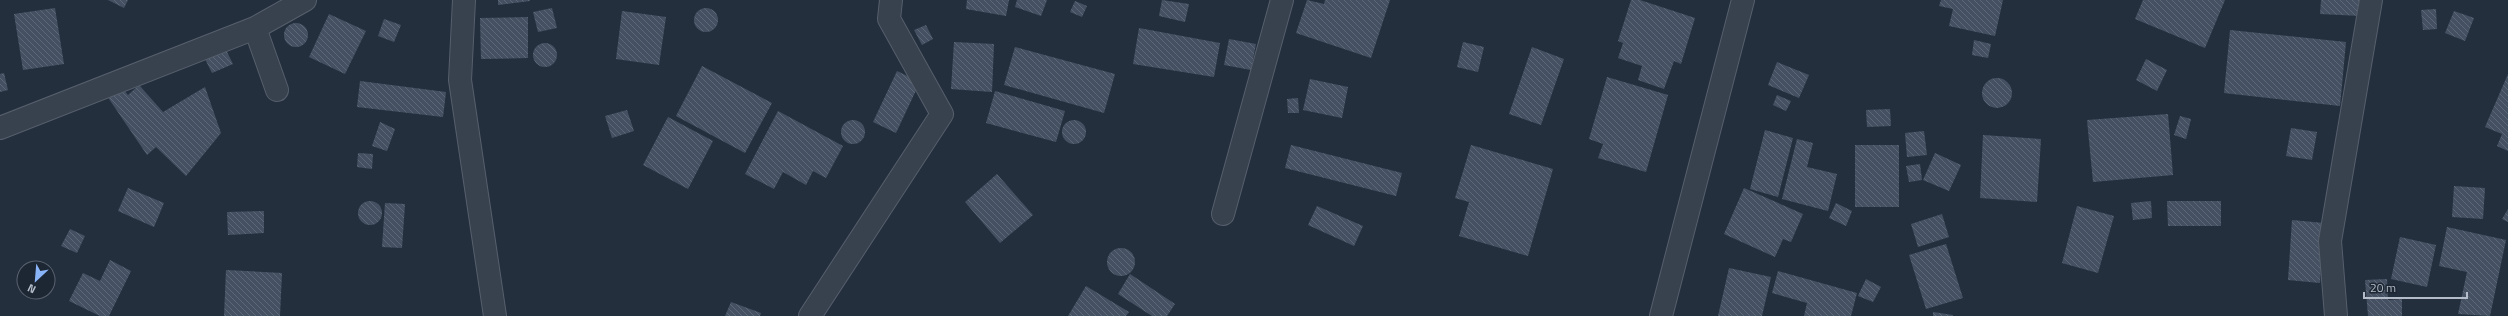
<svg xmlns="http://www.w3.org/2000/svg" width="2508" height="316" font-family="'Titillium Web',sans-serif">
	<defs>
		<pattern id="building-back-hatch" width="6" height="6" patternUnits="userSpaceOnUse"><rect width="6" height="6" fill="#455162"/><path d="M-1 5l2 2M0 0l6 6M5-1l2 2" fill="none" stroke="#5d6877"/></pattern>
	</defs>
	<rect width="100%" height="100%" fill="#242f3e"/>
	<path fill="url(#building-back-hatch)" d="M108 0H128L124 8Z
		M498 0H530V1L498 5Z
		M967 0H1009L1006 16 966 9Z
		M1017 0H1047L1041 16 1015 7Z
		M1162 0 1189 4 1185 22 1159 16Z
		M1307 0 1324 4 1325 0H1390L1371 58 1296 33Z
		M1631 0H1640L1695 18 1681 64 1674 61 1664 89 1638 80 1642 66 1618 58 1623 43 1618 41Z
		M1941 0H2003L1995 36 1949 26 1953 9 1939 6Z
		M2143 0H2225L2205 48 2135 19Z
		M2321 0H2362L2361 16 2320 14Z
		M1075 1 1087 6 1082 17 1070 12Z
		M694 20a12 12 0 1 1 24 0a12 12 0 1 1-24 0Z
		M55 8 64 64 23 70 14 14Z
		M552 8 557 28 538 32 533 12Z
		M2436 9 2437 29 2423 30 2421 10Z
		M622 11 666 17 659 65 616 59Z
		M2454 11 2474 18 2465 41 2445 33Z
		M329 14 366 31 345 74 309 57Z
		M528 17V58L481 59 480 18Z
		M384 19 401 25 394 42 378 36Z
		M284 35a12 12 0 1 1 24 0a12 12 0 1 1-24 0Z
		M926 25 933 39 922 45 914 30Z
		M1139 28 1220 43 1214 77 1133 64Z
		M2230 30 2346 42 2340 106 2224 93Z
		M1229 39 1256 44 1251 70 1224 65Z
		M1974 40 1991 44 1988 58 1972 55Z
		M954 42 994 44 992 92 951 89Z
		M1463 42 1484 47 1478 72 1457 67Z
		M533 55a12 12 0 1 1 24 0a12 12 0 1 1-24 0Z
		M1015 47 1115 74 1104 113 1004 85Z
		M1532 47 1564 59 1541 125 1509 114Z
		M226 50 233 64 212 73 205 59Z
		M2146 59 2167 70 2157 91 2136 80Z
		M1777 62 1809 75 1799 98 1768 85Z
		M702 66 772 103 745 153 676 116Z
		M897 71 920 82 896 133 873 122Z
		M4 73 8 90 0 92V74Z
		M2508 74V151L2497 146 2502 134 2485 127Z
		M1607 77 1668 95 1646 172 1598 158 1603 144 1589 139Z
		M1982 93a15 15 0 1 1 30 0a15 15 0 1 1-30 0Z
		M1310 79 1348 87 1342 118 1303 110Z
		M360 81 446 92 443 117 357 107Z
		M119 84 128 95 139 85 163 112 205 87 221 133 186 176 156 147 147 155 107 96Z
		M995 91 1065 111 1056 142 986 123Z
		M1777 95 1791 101 1786 111 1773 105Z
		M1298 98 1299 113H1288L1287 99Z
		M1890 109 1891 126 1867 127 1866 110Z
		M627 110 634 131 612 138 605 116Z
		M778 111 843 146 826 178 813 171 806 185 783 172 774 189 745 174Z
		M2168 114 2173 175 2093 182 2087 120Z
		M2180 116 2191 119 2186 139 2174 135Z
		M668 117 713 141 688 189 643 165Z
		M841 132a12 12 0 1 1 24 0a12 12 0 1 1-24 0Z
		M1062 132a12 12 0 1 1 24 0a12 12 0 1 1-24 0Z
		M380 122 395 129 387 151 372 146Z
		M2291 128 2317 132 2312 160 2286 156Z
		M1765 130 1793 138 1778 197 1750 189Z
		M1924 131 1927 155 1907 157 1905 133Z
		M1983 135 2041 139 2037 202 1980 198Z
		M1797 139 1813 143 1807 167 1837 174 1828 211 1782 199Z
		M1291 145 1402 173 1396 196 1285 168Z
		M1471 145 1553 169 1528 256 1459 236 1469 202 1455 198Z
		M1855 145H1899V207H1855Z
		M358 153 373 154 372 169 357 167Z
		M1935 153 1961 165 1949 191 1923 180Z
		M1920 164 1922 180 1909 182 1906 166Z
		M997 174 1033 215 1000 243 965 202Z
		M2454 186 2485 188 2483 219 2452 217Z
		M128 188 164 203 154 227 118 211Z
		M1744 188 1803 214 1791 242 1783 239 1775 257 1724 234Z
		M358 213a12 12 0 1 1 24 0a12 12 0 1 1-24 0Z
		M2151 201 2152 218 2133 220 2131 203Z
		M2167 201H2221V226H2168Z
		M385 203 405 204 402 248 382 247Z
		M1836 203 1852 211 1846 226 1829 218Z
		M1317 206 1363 226 1354 246 1308 225Z
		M2077 206 2114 216 2098 273 2062 263Z
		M2508 209V222L2502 219Z
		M264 211V233L228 235 227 212Z
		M1942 214 1949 237 1918 247 1911 224Z
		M2292 220 2324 223 2320 283 2288 280Z
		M2447 227 2506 240 2490 316 2458 314 2467 272 2439 266Z
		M70 229 85 236 77 253 61 246Z
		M2400 237 2436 245 2427 287 2391 279Z
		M1946 244 1963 298 1926 309 1909 255Z
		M1107 262a14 14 0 1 1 28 0a14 14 0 1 1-28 0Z
		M110 260 131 271 109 316H100L69 301 83 273 100 281Z
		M1729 268 1771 277 1762 316H1718Z
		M226 270 282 273 280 316H224Z
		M1778 271 1857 293 1851 316H1804L1807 303 1772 293Z
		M1130 274 1175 304 1167 316H1152L1118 294Z
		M1866 279 1881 287 1873 302 1858 296Z
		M2387 279 2388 300 2402 299V316H2368L2365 280Z
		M1086 286 1129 312 1126 316H1068Z
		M731 302 761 313 760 316H725Z
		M1933 312 1953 315V316H1933Z"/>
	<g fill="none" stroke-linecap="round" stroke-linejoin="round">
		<defs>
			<path id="street" d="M464 0 460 80 495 316
				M255 28 277 90
				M0 128 255 28 305 0
				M1223 214 1282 0
				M810 316 942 114 889 19 891 0
				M1661 316 1743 0
				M2336 316 2330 241 2371 0"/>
		</defs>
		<use href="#street" stroke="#565f6c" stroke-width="24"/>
		<use href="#street" stroke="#38414e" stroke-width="22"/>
	</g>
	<g transform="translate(36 280) rotate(206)"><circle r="19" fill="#1d2633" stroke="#59626f"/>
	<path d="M0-3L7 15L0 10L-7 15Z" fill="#8ab4f8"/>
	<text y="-6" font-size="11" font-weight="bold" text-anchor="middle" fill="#b4bcc9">N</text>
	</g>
	<path d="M2364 292v6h103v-6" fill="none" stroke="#b4bcc9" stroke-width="2"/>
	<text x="2370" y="292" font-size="12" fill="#b4bcc9" stroke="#1d2633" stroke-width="3" paint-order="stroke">20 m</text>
</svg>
